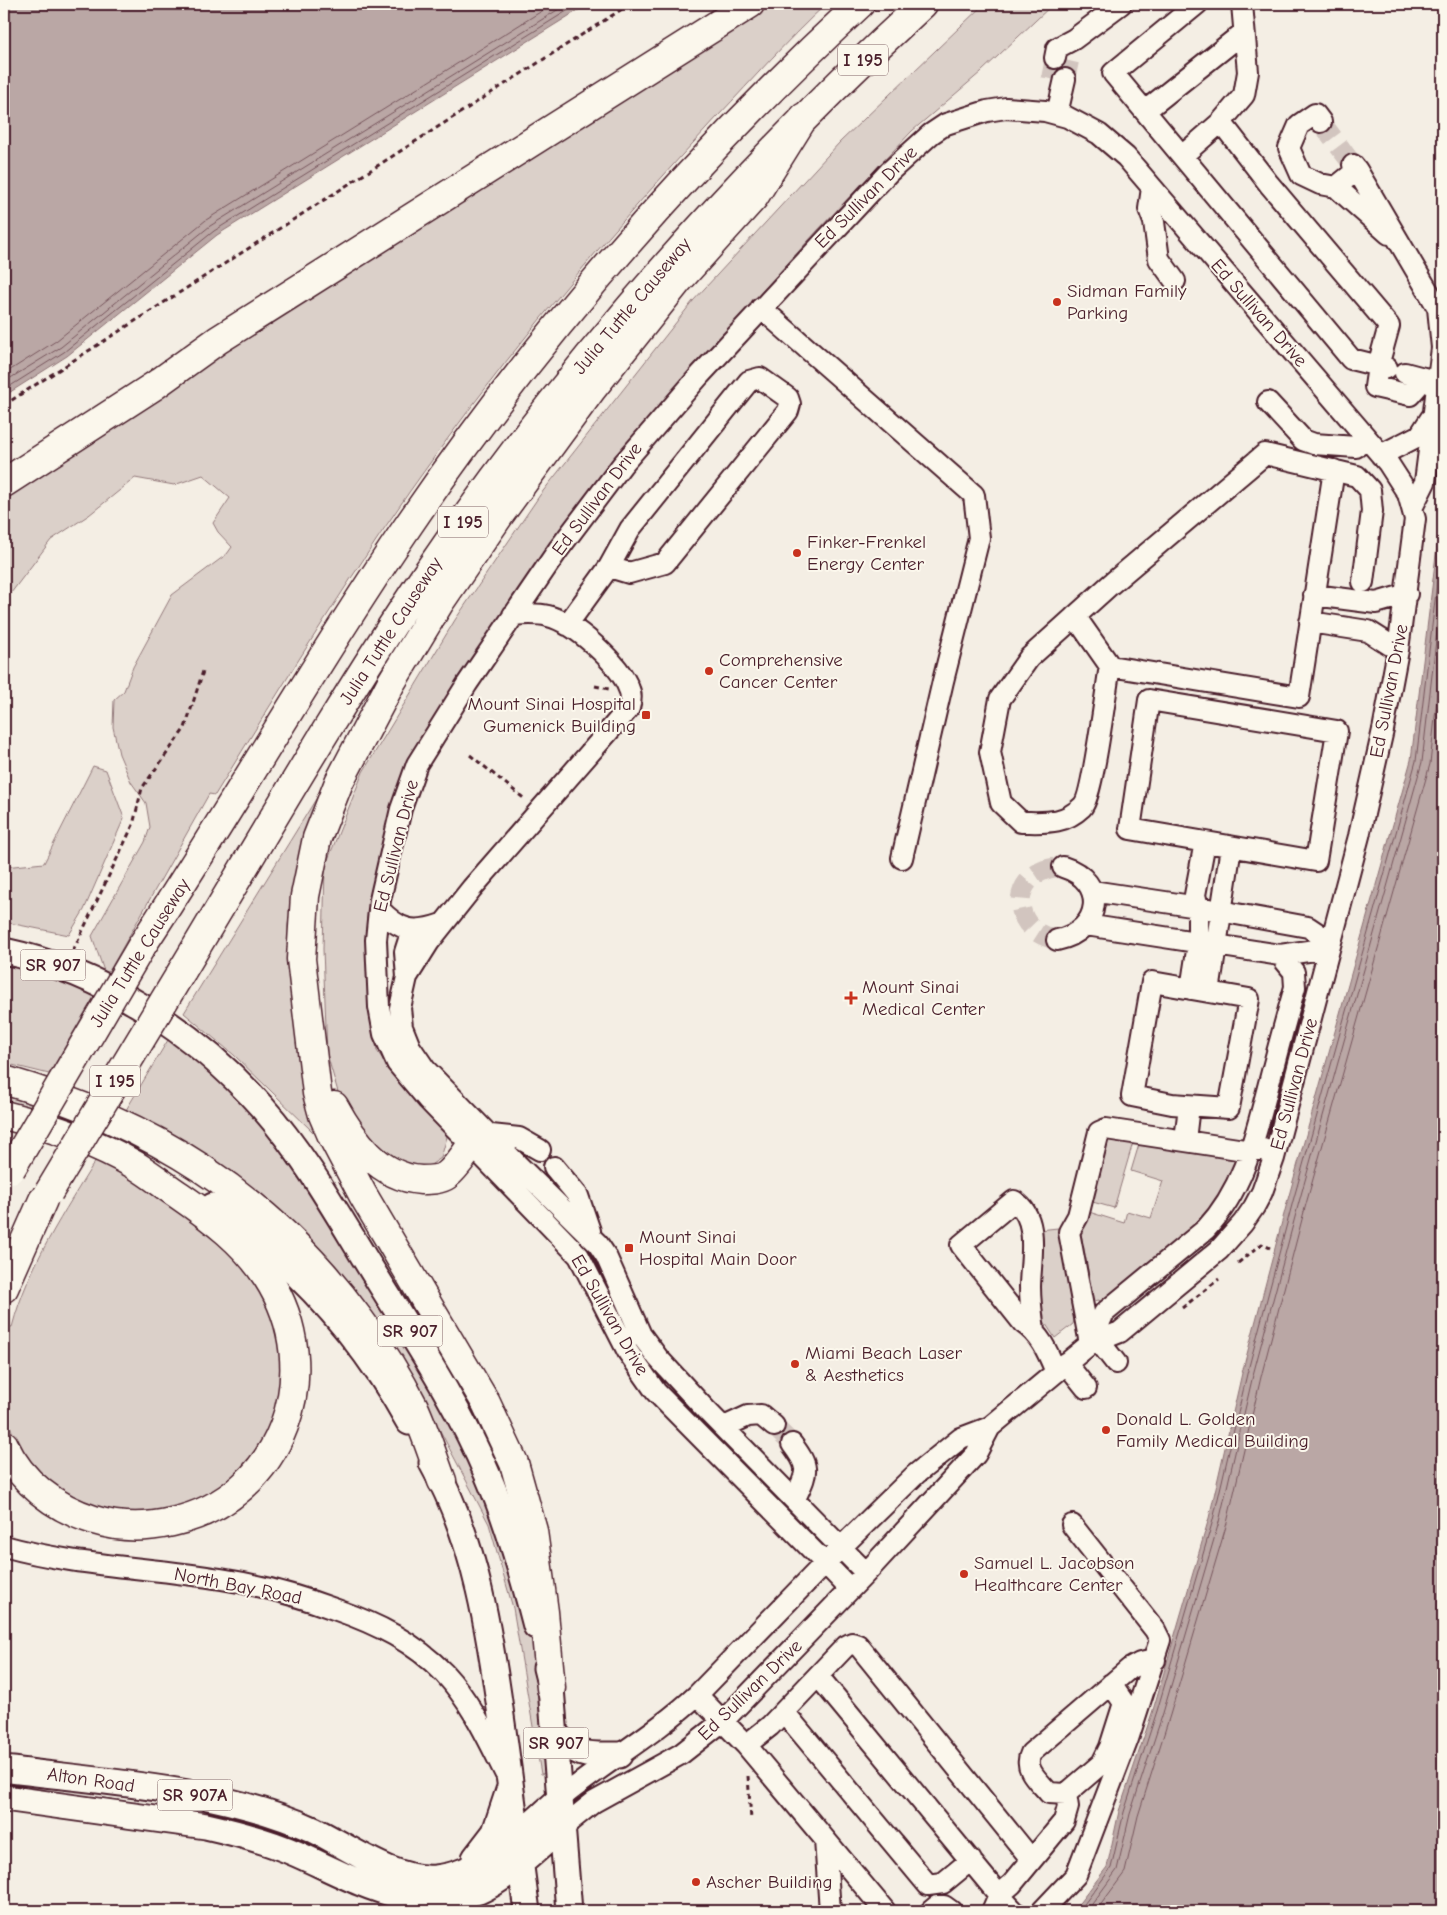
<svg xmlns="http://www.w3.org/2000/svg" width="1447" height="1915" font-family="'Comic Neue',sans-serif">
	<rect width="100%" height="100%" fill="#f4eee4"/>
	<filter id="ink" filterUnits="userSpaceOnUse"><feTurbulence type="fractalNoise" baseFrequency=".02" numOctaves="2"/><feDisplacementMap in="SourceGraphic" scale="10" xChannelSelector="R" yChannelSelector="G"/><feConvolveMatrix kernelMatrix="1 2 1 2 8 2 1 2 1" color-interpolation-filters="sRGB"/></filter>
	<g filter="url(#ink)">
		<path fill="#dbd0c9" stroke="#92787a" d="M770 4H826C788 39 754 78 718 116 619 222 525 332 440 449 359 560 287 678 215 795L209 794 106 977 92 936 145 842 150 827 146 803 131 782 119 754 113 727 114 700 124 691 133 667 172 595 227 554 232 547 218 532 213 523 230 498 203 475 174 485 135 478 89 515 51 540 8 597 9 625 4 632V490Z
			M984 4H1053L981 72 912 131 818 230 718 340 605 473 508 605 434 717 391 806 371 897 367 983 377 1051 402 1086 445 1130 447 1137 441 1158 423 1170 403 1168 356 1130 338 1092 327 1054 323 949 325 867 363 772 455 620 540 495 693 301 840 142Z
			M93 766 106 770 124 818 84 910 69 935 4 922V867L44 863Z
			M319 794 322 797 296 871 288 925V949L314 1118 313 1132 234 1055 184 1013Z
			M4 958 98 990 49 1074 4 1063Z
			M171 1035 261 1114 467 1440 528 1620 538 1672 547 1773 541 1774 513 1608 489 1524 424 1400 190 1146 126 1110Z
			M4 1092 33 1101 28 1110 4 1103Z
			M1109 1137 1134 1139 1114 1208 1089 1201 1099 1148Z
			M1140 1141 1231 1155 1237 1162 1214 1212 1103 1305 1099 1300 1094 1301 1080 1229 1089 1212 1124 1223 1127 1211 1151 1218 1163 1181 1131 1171Z
			M97 1158 144 1182 238 1254 270 1304 284 1372 268 1440 228 1486 183 1508 134 1514 111 1511 83 1502 58 1488 41 1473 27 1458 13 1434 8 1420 4 1392V1347L7 1326 12 1327C28 1266 65 1211 97 1158Z
			M1058 1228 1074 1320 1073 1324 1055 1338 1036 1309 1039 1230Z"/>
		<path fill="#baa7a5" stroke="#8d7174" d="M4 4H588L217 235 67 356 4 396Z
			M1443 497V1911H1073L1107 1867 1119 1811 1153 1710 1209 1518 1242 1373 1288 1199 1411 760Z"/>
		<g fill="none" stroke-linecap="round" stroke-linejoin="round">
			<path stroke="#77555c" stroke-width="1" d="M4 374 56 341 206 220 553 4
				M4 382 61 347 210 226 567 4
				M4 390 64 352 214 231 578 4
				M1079 1911 1111 1868 1124 1812 1157 1711 1213 1520 1247 1374 1293 1201 1416 761 1443 533
				M1087 1911 1117 1870 1130 1814 1163 1713 1219 1522 1253 1375 1299 1202 1422 762 1443 579
				M1096 1911 1125 1872 1138 1816 1170 1715 1227 1523 1261 1377 1306 1204 1430 764 1443 643"/>
			<path stroke="#d2c5bf" stroke-width="20" stroke-dasharray="20 10" stroke-linecap="butt" d="M1051 79 1055 58
				M1065 79 1069 61
				M1321 122 1353 165
				M1057 940C1005 930 1010 867 1063 867
				M774 1426 792 1444"/>
			<defs>
				<path id="minor" d="M1197 4 1113 73 1351 359 1387 368
					M1055 58 1057 48 1074 39 1121 4
					M1145 111 1243 33
					M1057 114 1065 79
					M1221 122 1244 95 1248 72 1242 4
					M1321 122 1315 114 1299 125 1289 148 1301 175 1320 184 1336 187 1357 170 1353 165
					M1182 156 1221 122 1269 184 1389 326 1378 366 1375 387 1410 395 1425 378
					M1357 170 1438 308 1442 348 1425 482 1413 506
					M1336 187 1389 234
					M1152 188 1149 209 1154 222 1159 259 1175 281
					M761 308 974 495 979 538 943 681 902 858
					M1405 373 1435 381
					M1268 402 1303 440 1314 444 1356 447 1367 439
					M1381 455 1420 435 1431 418
					M1334 470 1299 697 1110 666C1106 688 1093 797 1082 807 1063 825 1045 822 1021 822L1001 803 990 752 1000 699 1029 658 1111 584 1265 454 1357 476 1370 490 1372 511 1363 582
					M1314 595 1376 603 1407 594
					M513 615C524 614 537 613 548 616 574 622 620 664 629 689 632 695 631 701 629 708L472 888 429 942 407 977 400 1008 402 1027 410 1047 425 1069 517 1164 598 1244 606 1256 641 1335 658 1358 706 1410 866 1573
					M1075 616 1110 666
					M1310 622 1368 631 1398 650
					M567 625 609 567 630 529 749 381 760 378 788 398 790 404 788 411 665 563 629 573 609 567
					M1149 700 1337 731 1316 861 1130 829Z
					M379 909C400 931 413 934 442 924
					M1086 925 1280 955 1329 948 1320 935 1308 927 1198 907 1092 891
					M1057 940C1102 931 1108 881 1063 867
					M407 977 405 952 412 930
					M1152 982 1249 999 1229 1108 1172 1104 1132 1096Z
					M1191 989 1198 944V907L1195 895 1205 842
					M1209 992 1231 847
					M491 1135 519 1138 540 1150
					M1185 1140 1189 1106
					M554 1167 578 1196 590 1231
					M1034 1330C1032 1316 1030 1301 1030 1287 1030 1261 1041 1218 1014 1201L961 1245 1023 1323C1041 1335 1048 1353 1056 1372
					M1098 1340 1116 1363
					M1090 1344 1104 1313 1206 1229C1243 1189 1254 1141 1267 1091 1276 1056 1285 1022 1295 987L1294 972 1280 955
					M1090 1344 1069 1232 1078 1216 1099 1132 1106 1129 1251 1151 1263 1149
					M1066 1363 1086 1388
					M724 1427 748 1416 761 1415 774 1426
					M792 1444C811 1469 807 1472 795 1499
					M4 1546C75 1566 148 1567 221 1579 261 1585 299 1596 337 1610 377 1624 414 1642 444 1673 471 1702 487 1737 505 1773
					M818 1676 999 1895 1012 1884 1064 1821 1068 1807 1066 1794
					M1111 1684 1124 1703 1110 1747 1102 1763 1066 1794 1049 1793C1038 1780 1023 1769 1031 1753L1129 1669 1140 1663 1155 1660
					M697 1695 746 1745 885 1911
					M784 1712 928 1885 943 1883 971 1860
					M746 1745 770 1726 846 1646 852 1643 858 1645 1031 1859
					M561 1798C605 1762 655 1734 697 1695L825 1563 916 1474 961 1438 990 1427 1090 1344 1120 1332 1219 1250 1243 1223 1254 1207 1262 1192 1274 1158 1359 836 1383 730 1398 650 1415 519 1408 494 1388 463 1126 157 1099 134 1067 117 1045 111 1006 108 987 111 946 124 931 134 889 172 700 375 622 465 558 550 467 684 417 764 401 809 380 900 376 940 379 1007 384 1034 397 1063 428 1100 579 1256 628 1352 656 1392 825 1563 850 1589
					M564 1826 594 1802 681 1754 723 1721 866 1573 976 1454 990 1427
					M825 1840 830 1911
					M931 1911 937 1906H944L951 1911
					M992 1911 999 1895 1014 1911
					M1042 1911 1076 1875 1128 1739 1160 1640 1155 1630 1072 1525"/>
				<path id="major" d="M4 951C103 972 196 1032 262 1107 308 1159 341 1221 378 1280 417 1343 459 1406 488 1476 509 1525 523 1575 536 1626
					M213 1206C294 1262 361 1335 409 1422
					M432 1463C476 1541 490 1635 502 1723 511 1786 518 1848 527 1911
					M546 1668 551 1688 569 1911
					M555 1734C580 1758 586 1755 619 1755
					M4 1769C103 1782 223 1788 314 1830 349 1847 396 1882 436 1878 486 1873 525 1829 561 1798
					M4 1798 206 1826C237 1833 268 1841 297 1854 358 1881 410 1915 479 1891 511 1876 537 1848 564 1826
					M475 1858 495 1832 509 1790"/>
				<path id="highway" d="M4 483 154 386 218 340 750 4
					M141 947C233 807 316 661 410 523 540 333 692 160 860 4
					M182 971C262 838 340 702 427 573 569 364 737 175 923 4
					M4 1080C150 1122 270 1196 360 1320 380 1347 399 1377 414 1407 425 1431 433 1457 442 1481
					M334 1106C353 1141 379 1177 421 1180 430 1180 440 1180 447 1175 457 1167 464 1155 472 1145
					M4 1115C48 1126 96 1142 135 1165 150 1174 165 1186 180 1196 212 1218 245 1243 267 1277 328 1371 283 1498 172 1522 146 1528 119 1528 94 1520 55 1508 21 1482 4 1445
					M4 1288 43 1200
					M551 1688 544 1612 533 1531 514 1463 486 1403 363 1195 332 1136 323 1115 317 1093 301 959 305 896 317 838 339 782 391 683 440 602 501 513 592 389 678 281 754 197 804 117"/>
			</defs>
			<use href="#minor" stroke="#4a1f2b" stroke-width="24"/>
			<use href="#major" stroke="#4a1f2b" stroke-width="29"/>
			<use href="#highway" stroke="#4a1f2b" stroke-width="31"/>
			<path stroke="#4a1f2b" stroke-width="3" stroke-dasharray="5 4" stroke-linecap="butt" d="M4 405 630 4
				M595 686 609 689
				M470 755 526 800
				M73 951 133 825 142 788 185 728 204 668
				M1238 1263 1262 1244 1270 1248
				M1182 1308 1219 1279
				M748 1776 751 1820"/>
			<use href="#minor" stroke="#fbf7ec" stroke-width="20"/>
			<use href="#major" stroke="#fbf7ec" stroke-width="25"/>
			<use href="#highway" stroke="#fbf7ec" stroke-width="28"/>
			<defs>
				<path id="highway-bridge" d="M11 1169 141 947
					M49 1192 182 971"/>
			</defs>
			<use href="#highway-bridge" stroke="#4a1f2b" stroke-width="31" stroke-linecap="butt"/>
			<use href="#highway-bridge" stroke="#fbf7ec" stroke-width="28"/>
		</g>
	</g>
	<g fill="#c8321e" stroke="#fbf7ec" stroke-width="2">
		<circle cx="1057" cy="302" r="5"/>
		<circle cx="797" cy="553" r="5"/>
		<circle cx="709" cy="671" r="5"/>
		<rect x="641" y="710" width="10" height="10" rx="2.5"/>
		<path d="M848.5 990.5h5v5h5v5h-5v5h-5v-5h-5v-5h5z"/>
		<rect x="624" y="1243" width="10" height="10" rx="2.5"/>
		<circle cx="795" cy="1364" r="5"/>
		<circle cx="1106" cy="1430" r="5"/>
		<circle cx="964" cy="1574" r="5"/>
		<circle cx="696" cy="1882" r="5"/>
	</g>
	<g text-anchor="middle" dominant-baseline="central" stroke-width="4" stroke-linejoin="round" paint-order="stroke">
		<g fill="#fbf7ec" stroke="#7f6065" stroke-width="1">
			<rect x="838" y="44.5" width="50" height="31" rx="4"/>
			<rect x="438" y="506.5" width="50" height="31" rx="4"/>
			<rect x="20.5" y="949.5" width="65" height="31" rx="4"/>
			<rect x="90" y="1065.5" width="50" height="31" rx="4"/>
			<rect x="377.5" y="1315.5" width="65" height="31" rx="4"/>
			<rect x="523.5" y="1727.5" width="65" height="31" rx="4"/>
			<rect x="157.5" y="1779.5" width="75" height="31" rx="4"/>
		</g>
		<g font-size="18" font-weight="bold" fill="#4a1f2b">
			<text x="863" y="60">I 195</text>
			<text x="463" y="522">I 195</text>
			<text x="53" y="965">SR 907</text>
			<text x="115" y="1081">I 195</text>
			<text x="410" y="1331">SR 907</text>
			<text x="556" y="1743">SR 907</text>
			<text x="195" y="1795">SR 907A</text>
		</g>
		<g font-size="19" fill="#4a1f2b" stroke="#fbf7ec">
			<text transform="translate(866 197) rotate(-45)">Ed Sullivan Drive</text>
			<text transform="translate(632 306) rotate(-50)">Julia Tuttle Causeway</text>
			<text transform="translate(1259 313) rotate(49)">Ed Sullivan Drive</text>
			<text transform="translate(597 499) rotate(-53)">Ed Sullivan Drive</text>
			<text transform="translate(391 631) rotate(-57)">Julia Tuttle Causeway</text>
			<text transform="translate(1389 691) rotate(-79)">Ed Sullivan Drive</text>
			<text transform="translate(396 846) rotate(-76)">Ed Sullivan Drive</text>
			<text transform="translate(140 953) rotate(-58)">Julia Tuttle Causeway</text>
			<text transform="translate(1294 1084) rotate(-75)">Ed Sullivan Drive</text>
			<text transform="translate(610 1315) rotate(60)">Ed Sullivan Drive</text>
			<text transform="translate(238 1586) rotate(11)">North Bay Road</text>
			<text transform="translate(750 1690) rotate(-44)">Ed Sullivan Drive</text>
			<text transform="translate(91 1780) rotate(8)">Alton Road</text>
		</g>
		<g font-size="19" fill="#4a1f2b" stroke="#fbf7ec" text-anchor="start">
			<text x="1067" y="291">Sidman Family<tspan x="1067" dy="22">Parking</tspan></text>
			<text x="807" y="542">Finker-Frenkel<tspan x="807" dy="22">Energy Center</tspan></text>
			<text x="719" y="660">Comprehensive<tspan x="719" dy="22">Cancer Center</tspan></text>
			<text x="636" y="704" text-anchor="end">Mount Sinai Hospital<tspan x="636" dy="22">Gumenick Building</tspan></text>
			<text x="862" y="987">Mount Sinai<tspan x="862" dy="22">Medical Center</tspan></text>
			<text x="639" y="1237">Mount Sinai<tspan x="639" dy="22">Hospital Main Door</tspan></text>
			<text x="805" y="1353">Miami Beach Laser<tspan x="805" dy="22">&amp; Aesthetics</tspan></text>
			<text x="1116" y="1419">Donald L. Golden<tspan x="1116" dy="22">Family Medical Building</tspan></text>
			<text x="974" y="1563">Samuel L. Jacobson<tspan x="974" dy="22">Healthcare Center</tspan></text>
			<text x="706" y="1882">Ascher Building</text>
		</g>
	</g>
	<rect width="1447" height="1915" fill="none" stroke="#fbf7ec" stroke-width="20"/>
	<rect x="10" y="10" width="1427" height="1895" fill="none" stroke="#4a1f2b" stroke-width="2" filter="url(#ink)"/>
</svg>
